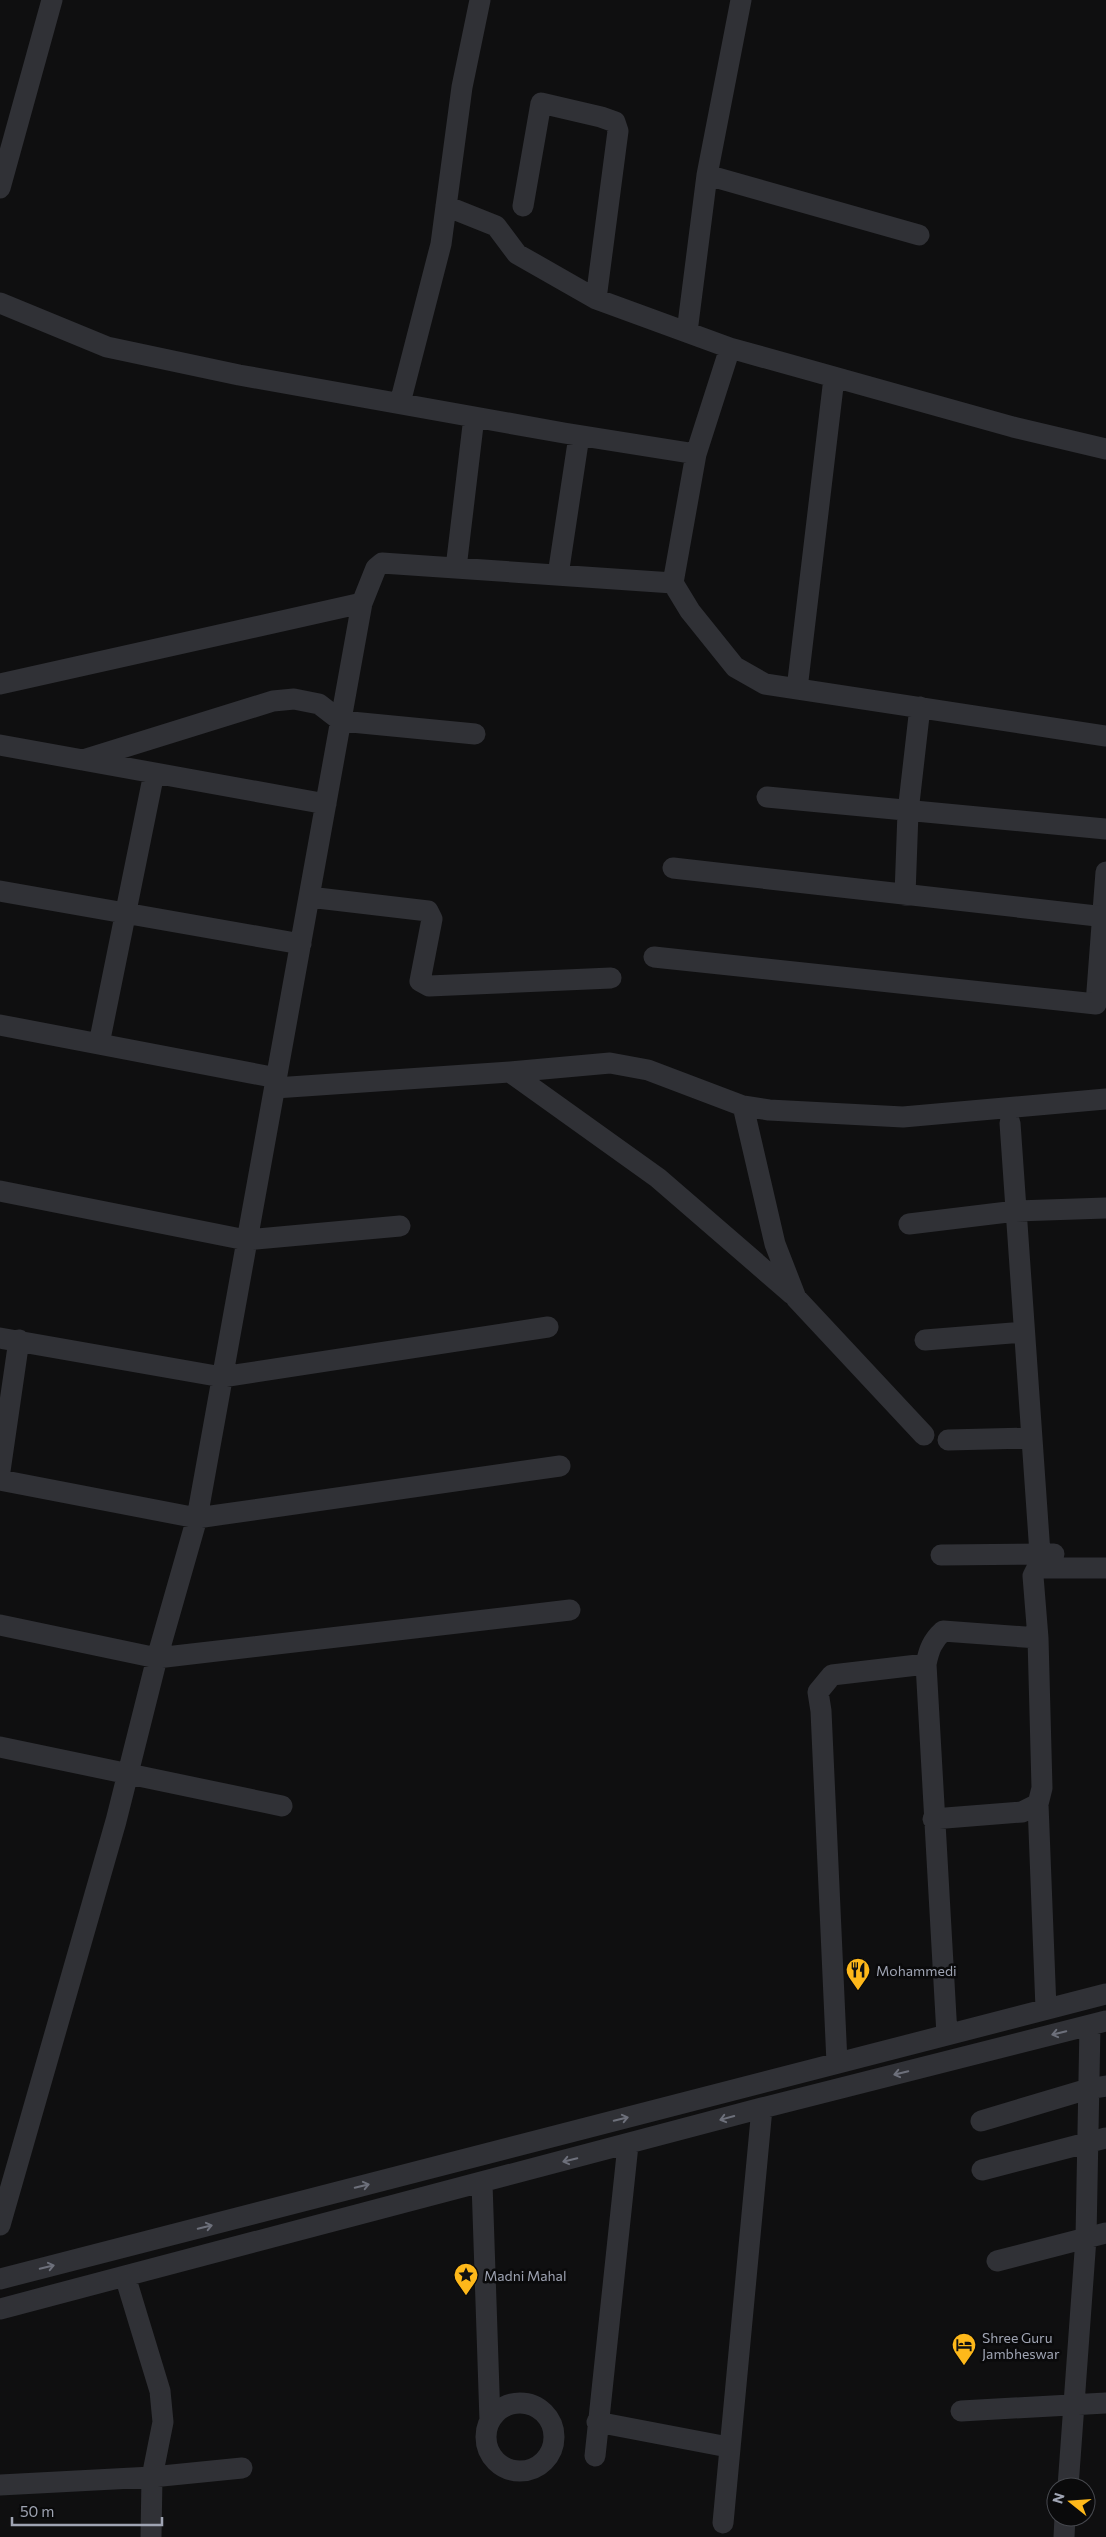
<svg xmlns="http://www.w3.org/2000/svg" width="1106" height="2537" font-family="Commissioner,sans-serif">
	<rect width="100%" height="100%" fill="#0f0f10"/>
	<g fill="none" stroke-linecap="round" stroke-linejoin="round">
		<path stroke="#303136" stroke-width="21" d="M707 175 919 235
			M0 188 52 0
			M446 206 496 226 517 254 596 299 730 348
			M523 206 541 103 601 117 615 122 618 131 596 299
			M0 303 107 347 239 375 564 433 696 454 730 348 1013 427 1106 449
			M687 332 707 175 741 0
			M400 403 441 244 462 87 480 0
			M456 568 474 417
			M558 575 579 436
			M673 583 696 454
			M0 684 362 603 376 568 382 563 673 583 690 611 735 667 765 684 1106 736
			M797 689 834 378
			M0 745 326 804
			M83 760 273 701 294 699 319 704 341 721 475 734
			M767 797 1106 829
			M673 868 1106 917
			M0 891 301 944
			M905 895 908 812 920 707
			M309 897 428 911 432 919 420 981 429 986 611 978
			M654 957 1096 1004 1106 872
			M0 1025 277 1078
			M99 1044 154 773
			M510 1072 658 1178 792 1294
			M275 1088 510 1072 610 1063 648 1070 743 1106 769 1110 903 1117 1106 1099
			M743 1106 775 1244 796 1298 924 1435
			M1010 1123 1041 1568
			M0 1191 246 1240 400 1226
			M909 1224 1016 1211 1106 1208
			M0 1338 222 1377 548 1327
			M925 1340 1024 1332
			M948 1440 1032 1438
			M0 1471 19 1340
			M0 1480 197 1518 560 1466
			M941 1555 1054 1554
			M0 1625 157 1658 570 1610
			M0 1747 282 1806
			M1038 1804 1046 2009
			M933 1819 1022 1812 1038 1804 1042 1788 1038 1638 1033 1576 1036 1570 1041 1568H1106
			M947 2035 926 1664C929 1650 932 1641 943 1631L1038 1638
			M837 2063 821 1711 818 1692 832 1675 926 1664
			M981 2121 1088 2089 1106 2086
			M982 2170 1106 2138
			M482 2183 490 2421
			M0 2225 116 1821 157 1658 197 1518 362 603
			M997 2261 1106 2233
			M125 2276 160 2391 163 2422 152 2477 151 2537
			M0 2279 1106 1994
			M0 2309 762 2108 1106 2021
			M486 2437a34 34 0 1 1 68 0a34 34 0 1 1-68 0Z
			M961 2411 1106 2403
			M597 2422 728 2447
			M595 2456 628 2145
			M0 2485 152 2477 242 2468
			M1068 2487 1086 2238 1090 2025
			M723 2523 762 2108
			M1064 2537 1065 2517"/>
	</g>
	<defs><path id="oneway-shaft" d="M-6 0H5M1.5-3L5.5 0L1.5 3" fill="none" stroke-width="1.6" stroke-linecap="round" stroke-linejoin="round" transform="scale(1.25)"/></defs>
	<g stroke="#6d707b">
		<use href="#oneway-shaft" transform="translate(1059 2033) rotate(166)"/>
		<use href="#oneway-shaft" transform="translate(901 2073) rotate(166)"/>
		<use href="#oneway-shaft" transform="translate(727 2118) rotate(165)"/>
		<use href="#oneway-shaft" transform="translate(621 2119) rotate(-14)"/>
		<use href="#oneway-shaft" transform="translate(570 2160) rotate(166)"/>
		<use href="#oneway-shaft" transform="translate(362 2186) rotate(-14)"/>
		<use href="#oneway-shaft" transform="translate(205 2227) rotate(-14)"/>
		<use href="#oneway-shaft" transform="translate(47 2267) rotate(-14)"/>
	</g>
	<defs>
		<symbol id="restaurant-pin" viewBox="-11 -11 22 30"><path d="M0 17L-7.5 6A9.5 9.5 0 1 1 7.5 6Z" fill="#feb81a" stroke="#0a0a0b"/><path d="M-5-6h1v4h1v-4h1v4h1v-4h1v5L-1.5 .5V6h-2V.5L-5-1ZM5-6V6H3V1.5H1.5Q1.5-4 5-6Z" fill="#111"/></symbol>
		<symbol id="sight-pin" viewBox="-11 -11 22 30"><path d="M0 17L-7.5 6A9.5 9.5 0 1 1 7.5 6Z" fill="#feb81a" stroke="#0a0a0b"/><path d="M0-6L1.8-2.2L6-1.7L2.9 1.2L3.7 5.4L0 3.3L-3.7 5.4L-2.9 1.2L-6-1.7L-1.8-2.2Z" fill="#111"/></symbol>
		<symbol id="hotel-pin" viewBox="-11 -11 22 30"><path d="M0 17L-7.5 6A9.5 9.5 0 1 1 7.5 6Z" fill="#feb81a" stroke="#0a0a0b"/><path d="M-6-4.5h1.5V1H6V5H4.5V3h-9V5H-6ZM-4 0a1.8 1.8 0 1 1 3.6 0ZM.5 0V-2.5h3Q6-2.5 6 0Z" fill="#111"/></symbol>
	</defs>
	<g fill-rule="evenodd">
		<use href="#restaurant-pin" x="844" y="1956" width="28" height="38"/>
		<use href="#sight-pin" x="452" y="2261" width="28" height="38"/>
		<use href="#hotel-pin" x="950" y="2331" width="28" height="38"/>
	</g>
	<g text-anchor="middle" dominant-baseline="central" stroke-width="5" stroke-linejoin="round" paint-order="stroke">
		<g font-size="14" fill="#9fa4b3" stroke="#0a0a0b" text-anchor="start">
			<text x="876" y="1970">Mohammedi</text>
			<text x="484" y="2275">Madni Mahal</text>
			<text x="982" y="2337">Shree Guru<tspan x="982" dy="16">Jambheswar</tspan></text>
		</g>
	</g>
	<g transform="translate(1071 2502) rotate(287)"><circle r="24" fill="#0a0a0b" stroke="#46484e"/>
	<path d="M0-4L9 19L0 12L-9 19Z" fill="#feb81a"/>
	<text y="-8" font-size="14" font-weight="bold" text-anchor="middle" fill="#9fa4b3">N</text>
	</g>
	<path d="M12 2517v8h150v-8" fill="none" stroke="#9fa4b3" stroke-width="2.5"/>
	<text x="20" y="2517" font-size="15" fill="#9fa4b3" stroke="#0a0a0b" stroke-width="4" paint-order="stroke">50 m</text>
</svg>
